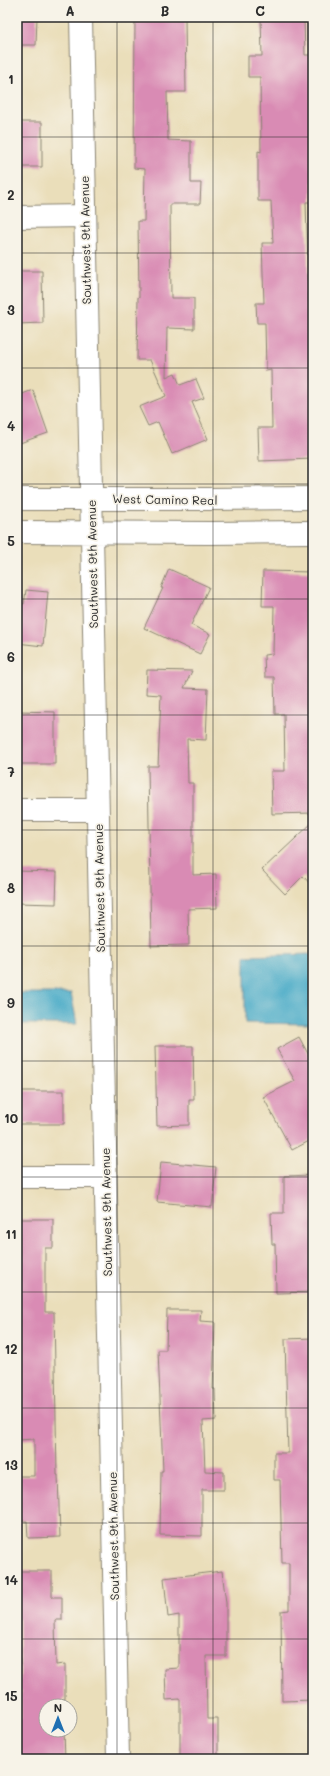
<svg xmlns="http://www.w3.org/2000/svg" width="330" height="1776" font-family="Mali,sans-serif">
	<rect width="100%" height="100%" fill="#f7f3e8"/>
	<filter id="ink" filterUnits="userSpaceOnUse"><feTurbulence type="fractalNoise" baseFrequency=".025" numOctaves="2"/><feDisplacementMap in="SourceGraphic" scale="8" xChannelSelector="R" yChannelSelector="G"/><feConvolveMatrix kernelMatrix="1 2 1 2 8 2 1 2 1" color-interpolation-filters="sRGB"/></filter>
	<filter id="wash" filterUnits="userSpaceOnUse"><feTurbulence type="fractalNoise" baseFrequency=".012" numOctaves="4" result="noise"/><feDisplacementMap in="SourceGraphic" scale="16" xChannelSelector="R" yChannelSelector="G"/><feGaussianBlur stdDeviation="0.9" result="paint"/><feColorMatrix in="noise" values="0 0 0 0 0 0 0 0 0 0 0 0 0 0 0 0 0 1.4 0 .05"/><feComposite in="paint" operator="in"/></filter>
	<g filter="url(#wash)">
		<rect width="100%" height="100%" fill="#eadeba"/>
		<path fill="#49abc8" stroke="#3a6b7a" d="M313 954V1024L245 1023V956Z
			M17 993H71L77 1024H17Z"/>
		<g id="blocks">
			<path fill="#d98bb4" d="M17 17H37L36 45H17Z
				M135 17H185L186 92H167L168 140 191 141V183H201L200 204H170L171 298H194V329L167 328 166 377 175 373 180 385 196 379 204 398 192 402 208 439 172 454 158 422 148 426 139 407 166 396 150 360H137L138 297H139L138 221H144L145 169 134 168Z
				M261 17H304L305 55H312V202H306L309 302H313V459L259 461 258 428H272L271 370 266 371 265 323H257L256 303H264L262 243H273L271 201H258V151L261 152 260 77H248V56H262Z
				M17 122H42V167H17Z
				M19 271H42L43 323 17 324V279H19Z
				M33 390 48 433 17 444V396Z
				M169 569 209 587 191 625 210 634 200 654 144 628 163 588H161Z
				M263 571 313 572V813L272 814 271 771H285L284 714H275L274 677H265L264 655 273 654 274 606H262Z
				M26 590 48 592 43 646 17 643V603L24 604Z
				M147 670 192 671 184 688 208 689 206 740 187 739 188 783H193V875L216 874 217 908 188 909 189 945 151 946 148 766H158L161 695 146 694Z
				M17 711 55 712V764H17Z
				M313 822V887L303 876 285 894 262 870Z
				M17 871 57 872 56 904 17 903Z
				M299 1037 313 1063V1139L292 1150 263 1097 295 1081 277 1049Z
				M155 1046H193L194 1100H189V1125L157 1126Z
				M17 1091H64V1124H17Z
				M161 1162 216 1167 212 1207 157 1202Z
				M313 1175V1292L276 1293 275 1244H272L271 1213H284V1176Z
				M17 1219H53V1248H45V1312H54L57 1475H58L60 1537 28 1538 27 1521H17V1476H34V1439L18 1440Z
				M167 1310H201L200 1321 215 1322 213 1389H215L216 1420 203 1421 205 1471 224 1472V1490H202V1536L160 1535 161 1471H163L158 1350H166Z
				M313 1338V1700L282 1701 281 1611 289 1610V1563H282L280 1480H274V1453H288L285 1339Z
				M17 1571H52V1597H62V1620H55L56 1665 65 1664V1699H63L64 1706H46V1730H64L65 1759H17V1718H21L19 1619H17Z
				M222 1571 226 1603V1656H206L207 1719H218V1759H180V1699L166 1700 165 1669 179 1668V1615L168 1617 164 1578Z"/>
		</g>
	</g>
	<g filter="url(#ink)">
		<use href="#blocks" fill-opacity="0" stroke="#8a8472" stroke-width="1"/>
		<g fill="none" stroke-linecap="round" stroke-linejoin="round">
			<defs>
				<path id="minor" d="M81 17 118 1759
					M17 217 85 216
					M17 499H210L313 498
					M17 532 210 533 313 532
					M17 810H97
					M17 1177H105"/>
			</defs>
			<use href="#minor" stroke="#8a8472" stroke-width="24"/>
			<use href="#minor" stroke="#fff" stroke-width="22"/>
		</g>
	</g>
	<path fill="none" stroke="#2b2b2b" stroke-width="1" stroke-opacity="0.55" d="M117 17V1759M213 17V1759M17 137H313M17 253H313M17 368H313M17 484H313M17 599H313M17 715H313M17 830H313M17 946H313M17 1061H313M17 1177H313M17 1292H313M17 1408H313M17 1523H313M17 1639H313"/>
	<g text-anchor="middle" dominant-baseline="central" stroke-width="3.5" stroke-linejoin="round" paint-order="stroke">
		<g font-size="12" fill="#2b2b2b" stroke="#f7f3e8">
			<text transform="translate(85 240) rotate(-91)">Southwest 9th Avenue</text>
			<text transform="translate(165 499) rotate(1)">West Camino Real</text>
			<text transform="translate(92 564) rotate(-91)">Southwest 9th Avenue</text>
			<text transform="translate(99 888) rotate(-91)">Southwest 9th Avenue</text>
			<text transform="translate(106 1212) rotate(-91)">Southwest 9th Avenue</text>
			<text transform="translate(113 1536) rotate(-91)">Southwest 9th Avenue</text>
		</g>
	</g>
	<rect width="330" height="1776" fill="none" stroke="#f7f3e8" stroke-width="44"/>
	<g transform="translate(58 1718)"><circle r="19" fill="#f7f3e8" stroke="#a5a39c"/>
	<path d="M0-3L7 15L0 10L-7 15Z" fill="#1f6fb2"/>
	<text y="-6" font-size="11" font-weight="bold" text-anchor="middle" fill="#2b2b2b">N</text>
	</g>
	<rect x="22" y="22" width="286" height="1732" fill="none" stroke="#2b2b2b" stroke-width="1.5"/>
	<g font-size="13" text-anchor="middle" font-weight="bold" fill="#2b2b2b">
		<text x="70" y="16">A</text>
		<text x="165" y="16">B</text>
		<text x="260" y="16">C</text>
		<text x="11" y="84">1</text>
		<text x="11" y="200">2</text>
		<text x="11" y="315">3</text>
		<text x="11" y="431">4</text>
		<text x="11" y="546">5</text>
		<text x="11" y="662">6</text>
		<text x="11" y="777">7</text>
		<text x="11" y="893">8</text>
		<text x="11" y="1008">9</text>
		<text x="11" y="1123">10</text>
		<text x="11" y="1239">11</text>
		<text x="11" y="1354">12</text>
		<text x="11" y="1470">13</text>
		<text x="11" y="1585">14</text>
		<text x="11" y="1701">15</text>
	</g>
</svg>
